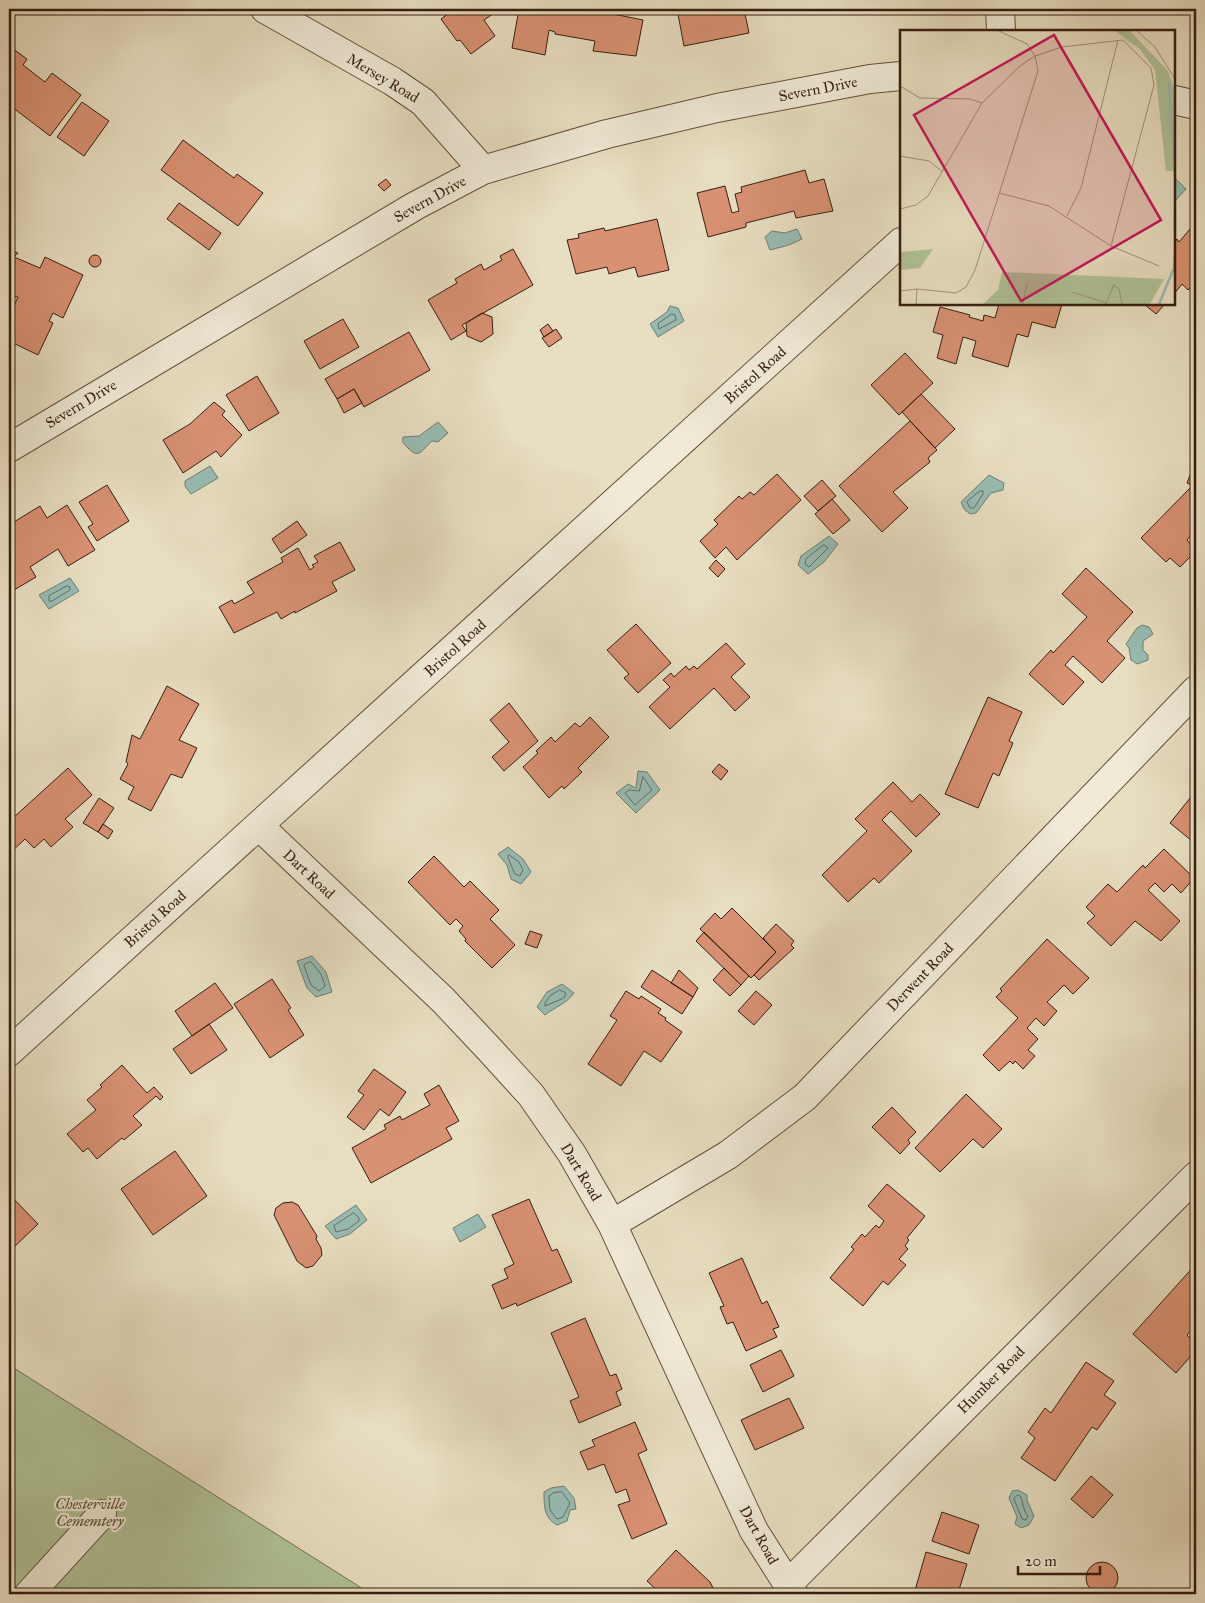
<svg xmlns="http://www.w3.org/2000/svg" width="1205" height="1603" font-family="'IM FELL Great Primer',serif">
	<rect width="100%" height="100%" fill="#e8dec1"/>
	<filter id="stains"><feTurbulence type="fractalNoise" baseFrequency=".004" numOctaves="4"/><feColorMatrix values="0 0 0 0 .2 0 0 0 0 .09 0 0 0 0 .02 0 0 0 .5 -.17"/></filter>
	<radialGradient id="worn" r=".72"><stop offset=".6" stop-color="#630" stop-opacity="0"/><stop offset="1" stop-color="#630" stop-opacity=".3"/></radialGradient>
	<path fill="#b0c297" stroke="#747054" d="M9 1365 371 1594H9Z"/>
	<path fill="#97bcb3" stroke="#717d72" d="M1174 177 1186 189 1176 200 1174 198Z
		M797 229 802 239 789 245 770 250 765 237 772 231 785 233Z
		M670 306 678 308 684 321 658 337 650 324 667 312Z
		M438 422 448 433 438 442 432 441C421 451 419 460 407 447 403 443 402 443 403 437L419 436Z
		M210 466 218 478 191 494 185 486V481Z
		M989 475 1004 483 1003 490 991 493 976 513 970 514 964 509 961 502Z
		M829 536 838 544 824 562 808 574 798 565 801 556Z
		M70 578 79 591 49 609 39 595Z
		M1142 625 1149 627 1153 634 1143 641V650L1148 655V660L1137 664 1131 660 1129 648 1126 644 1137 628Z
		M638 771 647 772 660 790 636 813 616 793 628 784 636 788Z
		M508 847 523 859 531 872 521 884 511 879 507 865 498 854Z
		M312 956 326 972 332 992 316 997 307 988 297 961Z
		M562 984 574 993C566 1004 555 1007 545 1015L537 1007 547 992Z
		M356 1205 367 1220 350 1234 336 1239 325 1226Z
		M478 1214 486 1227 460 1242 453 1228Z
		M564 1486 574 1498 576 1509 570 1510 567 1521 557 1525C544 1518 544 1506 544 1492L551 1488Z
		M1018 1490 1027 1495V1500L1034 1516 1029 1525 1021 1528 1015 1524 1017 1517 1009 1498 1012 1491Z"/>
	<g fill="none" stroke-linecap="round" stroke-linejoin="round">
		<path stroke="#676d62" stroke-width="1" d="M672 314 675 315 676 320 659 329 658 324Z
			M980 491H983V494L974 508H970L967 502Z
			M824 545 828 548 809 567 805 564 806 559Z
			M67 586 70 587V590L52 601H49V596Z
			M643 777 652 790 635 805 625 793 629 790 639 791Z
			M509 855 519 862 523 870 520 876 515 874 508 858Z
			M311 962 321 974 325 986 319 991 311 985 304 966 305 964Z
			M560 990 566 993 564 998 545 1006V1003L550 996Z
			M354 1213 359 1218V1221L348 1229 336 1232 334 1226Z
			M562 1492 570 1503 563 1517 557 1519 550 1510 549 1496 553 1493Z
			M1018 1495 1021 1497 1025 1512 1028 1516 1026 1520 1022 1519 1014 1499Z"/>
	</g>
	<path fill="#d89173" stroke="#371e10" d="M451 9H492L494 13 484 20 495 36 471 54 460 40 457 41 441 19 452 11Z
		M519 9H609L608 13 643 20 636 56 593 51 595 41 555 34V32L549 30 545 55 512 48Z
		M677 9H744L749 33 684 46Z
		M9 46 27 59 23 65 45 82 52 73 81 95 50 136 12 107 15 103 9 98Z
		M82 102 109 121 84 156 57 137Z
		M183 140 234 178 237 174 263 193 238 226 161 170Z
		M805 170 809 183 824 179 833 211 796 218 794 211 746 223V227L708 237 697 193 725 186 732 213 739 211 735 194 742 192 741 187Z
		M386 179 391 185 384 191 378 185Z
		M179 203 221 233 209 250 167 219Z
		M657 219 669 270 638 277 635 267 609 274 607 267 576 274 567 240 579 238 578 234 604 228 605 231Z
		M1196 222V281L1188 290 1182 284 1174 294V243L1177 239 1179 242Z
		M9 249 18 253 14 257 40 268 45 257 83 275 63 318 53 313 49 321 53 323 38 355 9 341V317L18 297 9 296Z
		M513 249 533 285 462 325 466 331 451 340 428 300 457 283 455 279 481 264 484 270 502 260 500 256Z
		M89 261a6 6 0 1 1 12 0a6 6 0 1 1-12 0Z
		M999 304H1062L1055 328 1032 322 1028 337 1017 334 1008 367 972 356 976 341 963 337 956 364 937 358 943 335 933 332 940 307 970 315 969 317 983 321 984 315 995 318Z
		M1144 304H1165L1156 314Z
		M482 313 492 317 493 334 481 342 467 336 466 323Z
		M343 319 359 347 320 369 304 341Z
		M548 324 553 331 544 337 540 330Z
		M556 329 562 338 549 347 542 338Z
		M409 332 430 370 364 407 354 389 337 399 325 379Z
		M905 353 933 383 899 415 871 385Z
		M257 376 279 413 249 431 226 395Z
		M354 389 362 403 344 413 337 399Z
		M921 394 955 429 935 448 902 412Z
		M214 402 225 411 222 415 242 435 221 457 216 451 183 473 163 440 190 424Z
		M910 421 937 450 928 458 930 462 893 492 908 508 882 532 839 486Z
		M1194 465 1196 466V487L1187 483Z
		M777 474 801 500 737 560 726 547 715 558 700 541 718 524 714 520 739 496 742 499 750 492 754 495Z
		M822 480 836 496 818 511 804 496Z
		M107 485 129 521 97 541 88 527 93 524 79 502Z
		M1192 486 1196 491V530L1187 540 1196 551 1180 567 1170 558 1166 562 1141 538Z
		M832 499 850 520 833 534 815 514Z
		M67 505 95 550 68 566 58 549 30 567 36 577 14 590 9 582V525L40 506 47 518Z
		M297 521 307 535 281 553 272 539Z
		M340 542 355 570 332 582 337 591 295 613V611L281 619 277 612 234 633 219 607 232 600 234 604 254 593 247 582 283 562 281 558 298 548 310 570 314 567 312 565 318 562 314 556Z
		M716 560 725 569 718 577 709 568Z
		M1086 568 1133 612 1107 641 1125 658 1102 683 1073 656 1065 665 1084 682 1063 705 1029 674 1051 650 1053 653 1087 617 1062 594Z
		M636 624 671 663 638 693 624 678 629 674 607 650Z
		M726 643 745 664 731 677 750 697 735 711 714 688 670 729 649 707 670 687 663 680 671 673 674 677 686 666 689 670 694 666 697 669Z
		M167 686 199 704 179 740 197 748 182 778 171 774 151 811 128 799 134 787 120 779 128 764 126 762 132 735 140 739Z
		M988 697 1022 712 1009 741 1013 743 999 776 993 773 978 808 945 794Z
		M509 703 538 741 504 771 492 757 509 742 490 720Z
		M590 717 609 737 578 768 582 772 564 789 562 786 549 798 523 767 538 753 536 751 551 737 555 742 575 723 580 727Z
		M719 764 728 771 721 780 712 772Z
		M68 768 92 795 65 819 73 827 51 847 44 839 34 848 25 839 9 854V814L13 818Z
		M893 782 912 802 920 794 940 814 916 837 891 811 882 820 912 851 879 883 874 878 848 902 822 875 867 831 855 819Z
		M1191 797 1196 802V836L1192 841 1170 823Z
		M99 798 114 808 98 832 83 823Z
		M103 824 113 831 108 839 98 832Z
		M1164 849 1194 878 1181 893 1172 884 1164 892 1155 883 1148 890 1180 921 1161 941 1135 921 1111 946 1087 923 1095 916 1086 907 1108 884 1117 892 1143 865 1145 868Z
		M434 856 464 887 470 881 499 910 490 919 515 945 492 968 465 941 466 939 459 931 463 926 456 919 450 925 408 882Z
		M732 908 776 952 751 978 700 929 715 913 721 919Z
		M776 924 794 941 791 945 794 948 759 980 754 975 776 952 763 938Z
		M530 931 542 935 537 948 525 944Z
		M704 932 749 976 741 985 696 941Z
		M1047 939 1089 978 1073 994 1064 985 1047 1002 1057 1011 1044 1026 1036 1018 1027 1028 1038 1039 1028 1050 1035 1056 1023 1069 1015 1061 1013 1064 1010 1061 999 1071 983 1055 1018 1018 996 997 1002 991 1000 989Z
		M724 968 741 985 730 996 713 980Z
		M652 970 693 997 682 1014 641 987Z
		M679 970 698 988 693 997 671 983Z
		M272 979 291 1008 288 1010 304 1035 270 1058 234 1004Z
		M215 983 233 1008 192 1036 175 1011Z
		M626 991 639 999 641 996 661 1009 658 1013 666 1018 665 1020 682 1032 661 1062 644 1051 621 1086 588 1064 617 1020 610 1016Z
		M756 991 772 1005 754 1025 738 1011Z
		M209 1024 227 1050 191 1074 173 1049Z
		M122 1065 147 1093 154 1087 163 1097 160 1100 156 1096 133 1116 142 1125 124 1140 122 1138 97 1159 88 1148 83 1152 67 1134 96 1110 87 1100 102 1087 100 1085Z
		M374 1069 406 1092 389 1116 380 1109 364 1130 347 1117 364 1095 358 1091Z
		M439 1085 459 1121 446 1128 452 1139 371 1183 352 1148 386 1129 384 1125 400 1116 402 1120 430 1105 424 1094Z
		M966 1094 1002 1129 983 1148 973 1139 940 1172 915 1148Z
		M892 1107 916 1132 908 1140 910 1143 900 1154 872 1127Z
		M175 1151 207 1196 153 1235 121 1189Z
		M887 1184 925 1216 907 1238 909 1240 905 1246 908 1249 899 1259 906 1265 888 1285 883 1281 863 1306 830 1278 854 1249 851 1247 862 1234 865 1237 876 1225 879 1228 884 1221 868 1206Z
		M9 1194 38 1224 9 1252Z
		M529 1199 552 1251 557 1249 572 1282 517 1306 516 1303 502 1309 492 1285 508 1278 504 1269 514 1264 492 1215Z
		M292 1202 298 1205 317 1236 316 1239 321 1248 322 1255 313 1266 306 1268 297 1261 274 1215 276 1208 283 1203Z
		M742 1258 762 1304 767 1301 779 1327 773 1329 777 1337 746 1351 733 1322 727 1324 720 1307 724 1306 709 1273Z
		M1196 1264V1325L1187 1335 1196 1344V1350L1176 1373 1133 1334Z
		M585 1318 610 1376 616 1374 622 1389 616 1392 621 1405 579 1423 570 1401 579 1397 551 1333Z
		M781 1350 794 1376 763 1392 750 1365Z
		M1086 1362 1114 1381 1104 1395 1116 1403 1097 1430 1092 1427 1055 1481 1021 1458 1035 1438 1028 1432 1045 1408 1051 1413Z
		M789 1398 804 1428 755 1450 741 1420Z
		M635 1422 647 1450 638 1454 667 1524 632 1539 618 1505 630 1501 626 1489 616 1493 604 1464 588 1470 580 1452 595 1446 592 1440Z
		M1091 1476 1113 1495 1093 1518 1071 1499Z
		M942 1512 979 1525 969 1554 932 1541Z
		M676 1550 710 1582 716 1594H661L647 1581Z
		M926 1552 967 1564 959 1590 954 1589 952 1594H914Z
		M1086 1578a16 16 0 1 1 32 0a16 16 0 1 1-32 0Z"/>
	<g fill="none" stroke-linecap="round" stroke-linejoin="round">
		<defs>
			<path id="minor" d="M265 9 392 81 423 102 483 170
				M1000 9 1001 31
				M1174 100 1196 105
				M9 448 415 206 483 170 607 134 717 108 870 79 901 76
				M259 826 443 1000 490 1050 531 1095 572 1154 612 1224 754 1531 794 1594
				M9 1052 901 242
				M612 1224 728 1155 805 1097 1196 690
				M787 1585 1196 1176
				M29 1594 102 1514"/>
		</defs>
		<use href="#minor" stroke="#634e3c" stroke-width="30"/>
		<use href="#minor" stroke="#f0ead7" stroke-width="28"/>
	</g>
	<g text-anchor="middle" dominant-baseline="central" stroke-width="4.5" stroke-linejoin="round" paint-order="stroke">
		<g font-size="15" fill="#371e10" stroke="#f0ead7">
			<text transform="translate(383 78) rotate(31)">Mersey Road</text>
			<text transform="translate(818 89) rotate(-11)">Severn Drive</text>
			<text transform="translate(430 199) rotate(-29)">Severn Drive</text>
			<text transform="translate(755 375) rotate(-42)">Bristol Road</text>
			<text transform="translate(81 404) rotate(-31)">Severn Drive</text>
			<text transform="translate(455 648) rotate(-42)">Bristol Road</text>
			<text transform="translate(309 874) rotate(43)">Dart Road</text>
			<text transform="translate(155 919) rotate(-42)">Bristol Road</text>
			<text transform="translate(920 977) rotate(-46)">Derwent Road</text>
			<text transform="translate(581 1172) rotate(59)">Dart Road</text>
			<text transform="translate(991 1380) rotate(-45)">Humber Road</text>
			<text transform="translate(759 1535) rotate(61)">Dart Road</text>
		</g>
		<g font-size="15" font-style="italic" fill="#5b4f38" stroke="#f0ead7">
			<text x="90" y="1504">Chesterville<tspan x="90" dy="17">Cememtery</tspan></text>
		</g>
	</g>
	<g transform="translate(900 30)">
		<rect width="275" height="275" fill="#e8dec1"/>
		<path d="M215 1H230L268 41 275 61V141H266L255 40 240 19ZM33 219 20 238 0 240V222ZM102 242 264 249 250 274H83L98 260Z" fill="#b0c297"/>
		<path fill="none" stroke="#97bcb3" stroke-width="2.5" d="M269 52 275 146M275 181V206M259 274 274 238 275 223"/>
		<path fill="none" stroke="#a1917a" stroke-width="1" d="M237 1 255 17 275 49M0 56 20 68 70 69 82 73M0 126 29 131 43 142M99 163 149 176 211 216 259 236M0 179 16 175 28 166 82 73 120 36 135 26 162 17 223 10 251 38 254 55 211 216M167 186 181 158 218 10M213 255 219 259 222 274M0 261 17 259 56 263 66 257 75 240 138 41 135 26 127 14 99 1M172 262 207 273M16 274 17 259M123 274 127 254M206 274 214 254"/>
		<path fill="#c2185b" fill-opacity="0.15" stroke="#c2185b" stroke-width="2.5" d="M154 5 261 190 121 271 14 85Z"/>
		<rect width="275" height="275" fill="none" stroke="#371e10" stroke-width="2.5"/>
	</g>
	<rect width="1205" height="1603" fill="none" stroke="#e8dec1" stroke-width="30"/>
	<rect x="10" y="10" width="1185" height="1583" fill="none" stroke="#371e10" stroke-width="2.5"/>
	<rect x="15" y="15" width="1175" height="1573" fill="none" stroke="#371e10"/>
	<path d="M1018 1566v8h82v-8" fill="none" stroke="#371e10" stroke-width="2.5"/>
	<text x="1025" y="1566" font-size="15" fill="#371e10" stroke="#f0ead7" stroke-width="4" paint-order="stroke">20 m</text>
	<rect width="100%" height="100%" filter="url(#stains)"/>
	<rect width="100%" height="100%" fill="url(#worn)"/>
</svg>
